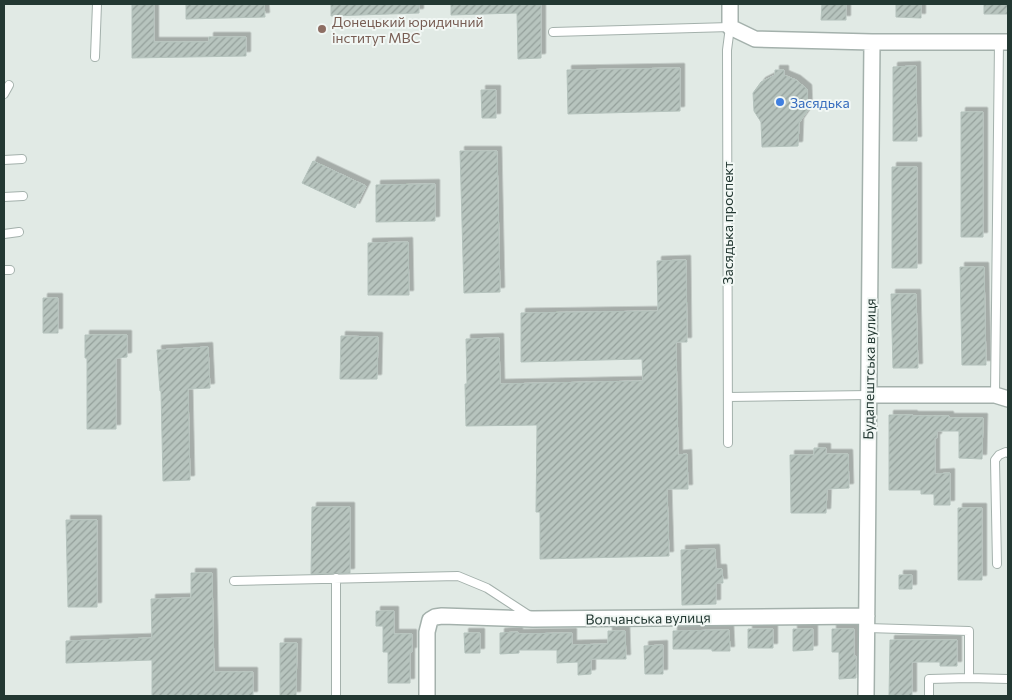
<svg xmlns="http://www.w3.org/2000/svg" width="1012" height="700" font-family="Commissioner,sans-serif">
	<defs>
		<pattern id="building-hatch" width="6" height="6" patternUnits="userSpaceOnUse" patternTransform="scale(1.25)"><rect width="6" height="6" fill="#b7c4be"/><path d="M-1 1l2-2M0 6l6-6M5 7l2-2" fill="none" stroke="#94a09b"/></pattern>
		<filter id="shadow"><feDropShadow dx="4.5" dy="-4.5" stdDeviation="0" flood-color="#0004"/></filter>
	</defs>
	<rect width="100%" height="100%" fill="#e1eae5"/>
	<path fill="url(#building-hatch)" stroke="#b4c2bc" filter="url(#shadow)" d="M132 4H154V42H209V37H246V56L132 58Z
		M186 4H264L265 17 186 19Z
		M331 4H419V13L331 16Z
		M451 4H541V58L518 59 517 13 451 15Z
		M822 4H846V20H821Z
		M896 4H921V18L896 17Z
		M984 4H1008V14H984Z
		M916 66 917 141H893V67Z
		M680 68V111L568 114 567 70Z
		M775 70H784V75L796 80 807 89 808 110 799 123 798 146 762 147 761 122 754 111 753 93 761 82 775 75Z
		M481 90H496V118H482Z
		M961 112H983V237H961Z
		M460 151H497L500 292 464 293Z
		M313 161 366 186 355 208 302 183Z
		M892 167H917V268H892Z
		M435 184V221L376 222V185Z
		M408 242 409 295H368V243Z
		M686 260 687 342H676L678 455 687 454 688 489H667L669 556 540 559V512H536L537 425 466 426 465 384H467L466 339 499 338 500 384 643 381 642 359 521 362V313L658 311 657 261Z
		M960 267H984L986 365H962Z
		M891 294H916L918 368H893Z
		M43 298H58V333H43Z
		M85 335H127V357L116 358V429H87V358H85Z
		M341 336 378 337 377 379H340Z
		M208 347 210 388 188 389 190 480 163 481 161 391H160L157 350Z
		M889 415H913V416H949V418H983L982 459 959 458V431H937V438H935V474L950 473V505H934V494H921V490H889Z
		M814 448H826V454H848L849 488 827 489 826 513H791L790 455H814Z
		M312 507H350V573L311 574Z
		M958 508H982V580H958Z
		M66 520H97V607H68Z
		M715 549 716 569H722L723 583H716V604L682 605 681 550Z
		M191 573H212L214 672H253V696H152V660L66 663V641L152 638 151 599 191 598Z
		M899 575H912V589H899Z
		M376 611H394V634H412V652H410V683H388V652H383V626H376Z
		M748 629H773V648H748Z
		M793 629H813V650L793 651Z
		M832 629H854V656H856V678L839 679V652H832Z
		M729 630 730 651H712V649H673V631Z
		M608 631H625L626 659H591V674L578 675V662L557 663V650H519V653L500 654V633L518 632V634L572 633V645L608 644Z
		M464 633H480V653H465Z
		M890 640H957V666H940V662H912V696H889Z
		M280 643H297L296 696H280Z
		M663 645V674H645L644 646Z"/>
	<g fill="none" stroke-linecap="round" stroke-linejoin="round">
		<defs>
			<path id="lane" d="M553 32 730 27 727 50 728 443
				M95 57 97 4
				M4 94 9 85
				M4 160 22 159
				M4 197 23 196
				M4 234 19 232
				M4 270H10
				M995 395 999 42
				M728 397 869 395
				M997 564 995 460 999 455 1006 452 1008 453
				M336 578V696
				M234 581 458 576 487 588 530 616
				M867 628 969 631V678L1008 679
				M929 696V679L969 678"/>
			<path id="street" d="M730 4V27L755 39 872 42H1008
				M869 395H995L1008 399
				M427 696V632L430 620 435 617 442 616 533 619 867 616
				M866 696 872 42"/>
		</defs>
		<use href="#lane" stroke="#a4b1ac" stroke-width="10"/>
		<use href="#street" stroke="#a4b1ac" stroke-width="18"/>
		<use href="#lane" stroke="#fff" stroke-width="8"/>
		<use href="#street" stroke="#fff" stroke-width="15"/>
	</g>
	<circle fill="#8d6e63" stroke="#f1f7f4" stroke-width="2" cx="322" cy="29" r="5"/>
	<circle fill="#3f7fe0" stroke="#f1f7f4" stroke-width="2" cx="780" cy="102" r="5"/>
	<g text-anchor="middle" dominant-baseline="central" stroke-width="4" stroke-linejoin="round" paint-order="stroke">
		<g font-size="14" fill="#785e54" stroke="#f1f7f4" text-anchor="start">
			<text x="332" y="21">Донецький юридичний<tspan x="332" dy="16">інститут МВС</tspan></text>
		</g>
		<g font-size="14" fill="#366cbe" stroke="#f1f7f4" text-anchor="start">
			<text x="790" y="102">Засядька</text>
		</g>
		<g font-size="14" fill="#233832" stroke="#f1f7f4">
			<text transform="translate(727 223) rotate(-90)">Засядька проспект</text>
			<text transform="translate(869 369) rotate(-89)">Будапештська вулиця</text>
			<text transform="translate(648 618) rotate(-1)">Волчанська вулиця</text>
		</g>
	</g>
	<rect width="1012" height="700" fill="none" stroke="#233832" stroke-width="10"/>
</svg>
